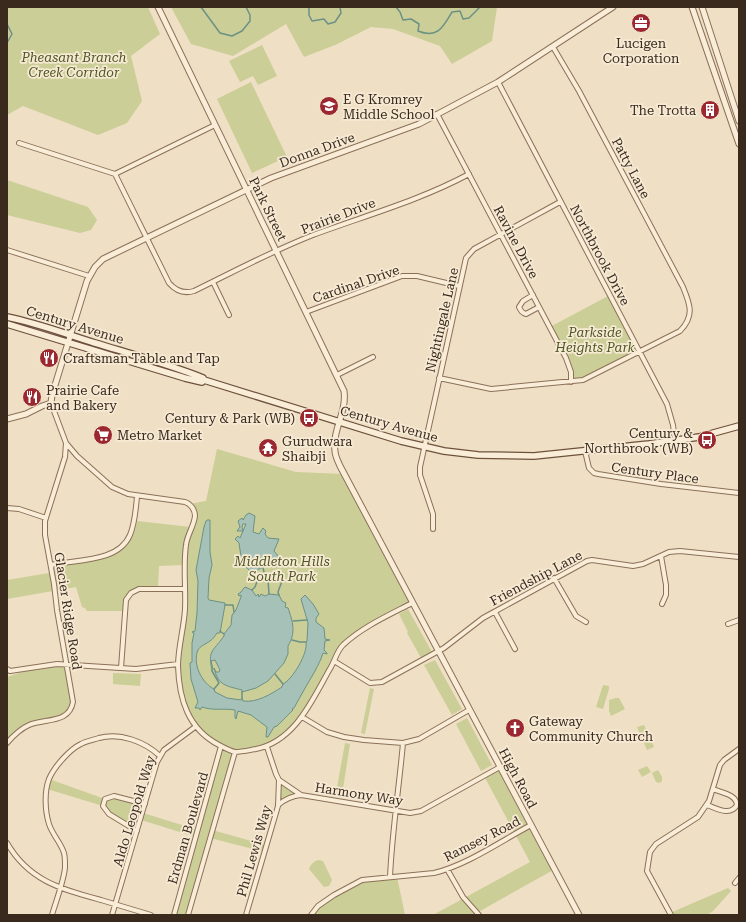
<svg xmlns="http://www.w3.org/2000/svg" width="746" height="922" font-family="'Roboto Serif',serif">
	<rect width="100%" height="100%" fill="#efdfc4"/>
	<path fill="#cbce97" d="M7 7H148L160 34 131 56 142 101 127 123 98 135 23 106 7 115Z
		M171 7H497L492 41 452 64 440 46 393 29 371 27 335 45 304 57 286 24 233 56 191 44Z
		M262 45 277 76 258 85 253 76 240 82 229 61Z
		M251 82 287 157 252 173 217 99Z
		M7 180 88 207 97 220 91 230 80 233 7 215Z
		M610 295 640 351 600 373 571 382V372L550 327Z
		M217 449 296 472 343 474 412 603 357 634 341 647 302 717 292 729 267 747 235 752 212 830 266 845 265 852 210 838 188 915H174L196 837 141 820 137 831 109 814 103 806 47 789 49 779 105 799 114 796 145 804 143 813 198 830 221 746 195 727 182 697 178 664 185 609V565L159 566 158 589C138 590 127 587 125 611H87L85 608 82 607 76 587 7 599V580L49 573 56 566 60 565C84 561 121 562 133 536 135 531 136 526 137 521L191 527 195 516 189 504 206 501Z
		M408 609 432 652 421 658 407 633 408 632 399 614Z
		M435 660 462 709 452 715 424 665Z
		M65 665 73 702 65 715 28 726 7 743V677L37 667Z
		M113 673 141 674 140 686 113 684Z
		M603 685 609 686V689L603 709 596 707Z
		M370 688 374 689 365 734 361 733Z
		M616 698H619L625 709 611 716 609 711V700Z
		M467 718 492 765 481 771 456 724Z
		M644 725 654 747 647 750 637 727Z
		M345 743 350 744 342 795 336 793Z
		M647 766 651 772 642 777 638 770Z
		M500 767 555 869 473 915H433L530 862 484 776Z
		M658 770 662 777V781L660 783 656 782 652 773Z
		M279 780 301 795 291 796 278 806Z
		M318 860 323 861 332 880 329 886 324 887 309 869C311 864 313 862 318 860Z
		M397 877 405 915H311L318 906 362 880Z
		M728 888 731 891 713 911 707 915H671L670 913Z"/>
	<path fill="#a6c2b8" stroke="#6c9185" d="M249 513 255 516 253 532 259 534 263 528 266 531 265 534 268 538 279 539 274 551 279 557C274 564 269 565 261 568 258 569 256 572 252 573L242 563 239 543 235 539 238 536 240 538 246 524H243L242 527 243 531H237L240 527 238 521 242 518 243 520 246 515Z
		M207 520H210V552L212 565 209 578 208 598 209 600 225 603V605L220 633H217C215 636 213 639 210 641 206 644 200 646 198 650 192 664 202 683 214 689L215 692 227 698 241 700 242 698 243 701C257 703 271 694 282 687L283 684C293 679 308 653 306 642L307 641 308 623 301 599 305 595 313 604 319 614 316 618V622L324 628 325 639 330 640 325 641 324 650 327 653V654L323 653C321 660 318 665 315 671 308 683 301 695 294 708L292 709 293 710 277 726 274 727 268 737H266L267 727 251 715 238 711 236 719 235 718V710C224 708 213 711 202 707L200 710 199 708H195L198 702 191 679 190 663 192 662V643L194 633 192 632 195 631 197 613 198 581 196 570 204 527 206 521Z
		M245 587 252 590 256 596 258 594 259 597 261 594 265 596 269 594 279 595 282 601 286 603 285 607 288 608C293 622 296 633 288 646V654L284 663 268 681 256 688 242 692V690C227 686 218 686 214 668L216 672H219L220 670 215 660 211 661 213 669 212 671C208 649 212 653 224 636V634L231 625 232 615 236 610 241 597V595L239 596 238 594 240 593Z"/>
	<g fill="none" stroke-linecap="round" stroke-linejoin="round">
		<path stroke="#6c9185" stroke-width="1.5" d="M201 7 220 33 232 36 242 31 250 21V15L246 7
			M309 7V15L312 21 324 19 328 24 335 22 341 13 340 7
			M396 7 400 12 403 20 411 19 419 24 418 31C438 39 443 27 452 12L460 11 463 19 469 18 480 7
			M7 24 12 34 7 43
			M263 568 266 580 282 581 278 592 279 595
			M268 580 269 594
			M252 590 255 587 258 579 254 572
			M225 605H233L234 612
			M293 621 307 620
			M220 631 224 634
			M292 640 300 642H306
			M212 671 219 683 214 689
			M275 674 283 684
			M242 698V692"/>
		<defs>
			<path id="minor" d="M498 82 667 404 673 425 675 441
				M437 114 566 358 571 372V382
				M19 143 115 174 215 125
				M115 174 169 283C176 291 184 294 194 291 233 272 272 251 313 235 364 216 421 200 469 174
				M7 250 89 276
				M213 282 229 315
				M533 295 523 301 519 307C521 311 522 313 526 314L539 307
				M306 312 402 276H417L459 286
				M337 375 373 357
				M439 378 491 389 583 380 680 331C695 316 690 304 683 287L579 91 553 47
				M51 403 66 443 77 456 112 487 128 494 185 502C191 504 195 510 195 516 194 526 187 535 186 545 183 566 186 587 185 609 184 628 178 647 178 666 179 699 188 729 219 745 223 747 230 751 235 752 242 752 250 750 256 749 296 741 313 698 331 667 335 660 337 651 343 645 362 627 389 615 412 603
				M585 451 589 468 594 473 598 474 661 484 739 493
				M7 508 19 509 46 518
				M433 529V514L420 475V467L466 258 474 249 560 202
				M661 556 666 585V595L662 604
				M51 565C76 559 118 563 130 535 135 523 136 508 137 496
				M554 578 576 616 586 622
				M495 612 515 649
				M728 624 739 620
				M334 661 370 683 382 682 444 648 483 618 587 561 592 560 633 566 643 564 669 552 680 551 739 557
				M121 668 126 600 131 593 139 589H185
				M7 669 10 671 57 664 136 669 178 664
				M302 717 327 732 344 737 364 740 403 743 419 739 469 710
				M7 743C13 736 20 729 29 725 45 718 69 724 73 702L57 610 54 584 45 535V521L65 457 66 443
				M279 780 301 795 410 813 421 811 500 767
				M278 805C285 799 291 796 301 795
				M707 805C716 808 730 817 737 805 736 794 722 793 713 789
				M137 831 109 814 103 806 105 799 114 796 145 804
				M7 843C29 881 61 889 101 900 118 905 134 910 151 915
				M447 869 463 897 479 915
				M390 877C392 832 399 788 403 743
				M735 883 739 878
				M52 915C55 904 66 875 65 865 65 862 65 857 64 853 61 843 52 834 49 824 45 811 44 792 49 779 54 767 70 749 81 744 86 741 93 740 99 738 120 732 145 742 160 756
				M112 915 157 762 164 750 195 727
				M174 915 221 746
				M188 915 235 752
				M246 915 278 806 279 780 276 774 267 747
				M311 915 318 906 334 895 362 880 434 873C467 865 501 841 531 825
				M671 915 647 871 650 852 656 844 698 817 709 801 720 765 724 760 739 749"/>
			<path id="tertiary" d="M158 7 344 391C347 412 332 430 335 451 335 456 338 461 340 466L579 915
				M692 7 739 144
				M702 7 739 121
				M7 419 26 414 42 406 51 403 52 395 87 281 95 267 103 259 271 178 419 124 498 82 613 7"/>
			<path id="secondary" d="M7 317C37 323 66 334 95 343 131 354 168 364 203 378L204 380 401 441 444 451 478 455 534 456 649 444 699 437 739 426
				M7 324 185 378 202 382 204 380"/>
		</defs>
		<use href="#minor" stroke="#8b705a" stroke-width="6"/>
		<use href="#tertiary" stroke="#8b705a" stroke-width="7"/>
		<use href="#secondary" stroke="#6d513d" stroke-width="8"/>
		<use href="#minor" stroke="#faedd8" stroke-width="4"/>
		<use href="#tertiary" stroke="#faedd8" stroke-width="5"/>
		<use href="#secondary" stroke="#faedd8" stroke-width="5.5"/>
	</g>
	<defs>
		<symbol id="office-disc" viewBox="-11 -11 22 22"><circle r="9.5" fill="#9b2831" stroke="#f7ead4"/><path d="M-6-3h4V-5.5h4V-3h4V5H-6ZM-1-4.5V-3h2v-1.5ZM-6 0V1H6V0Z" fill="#fff"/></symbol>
		<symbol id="school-disc" viewBox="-11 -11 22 22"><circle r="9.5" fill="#9b2831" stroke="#f7ead4"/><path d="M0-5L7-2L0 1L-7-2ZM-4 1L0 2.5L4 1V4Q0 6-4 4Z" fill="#fff"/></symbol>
		<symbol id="building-disc" viewBox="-11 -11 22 22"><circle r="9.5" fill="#9b2831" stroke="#f7ead4"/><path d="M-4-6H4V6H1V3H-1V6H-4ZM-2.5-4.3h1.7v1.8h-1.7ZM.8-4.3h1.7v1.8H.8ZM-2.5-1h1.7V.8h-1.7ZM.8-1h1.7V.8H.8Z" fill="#fff"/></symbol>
		<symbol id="restaurant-disc" viewBox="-11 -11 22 22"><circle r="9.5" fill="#9b2831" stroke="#f7ead4"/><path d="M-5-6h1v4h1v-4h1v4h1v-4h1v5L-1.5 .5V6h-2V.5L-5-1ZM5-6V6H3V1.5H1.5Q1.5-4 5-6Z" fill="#fff"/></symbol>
		<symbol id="bus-disc" viewBox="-11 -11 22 22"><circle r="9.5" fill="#9b2831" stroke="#f7ead4"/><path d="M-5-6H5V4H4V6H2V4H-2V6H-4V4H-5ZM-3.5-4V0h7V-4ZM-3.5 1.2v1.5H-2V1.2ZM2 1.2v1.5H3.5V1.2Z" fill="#fff"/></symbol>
		<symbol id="supermarket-disc" viewBox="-11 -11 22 22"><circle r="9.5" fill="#9b2831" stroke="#f7ead4"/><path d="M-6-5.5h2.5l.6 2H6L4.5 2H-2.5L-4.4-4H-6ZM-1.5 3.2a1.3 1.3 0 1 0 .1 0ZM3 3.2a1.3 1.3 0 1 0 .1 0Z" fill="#fff"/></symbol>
		<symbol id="temple-disc" viewBox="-11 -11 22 22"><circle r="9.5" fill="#9b2831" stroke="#f7ead4"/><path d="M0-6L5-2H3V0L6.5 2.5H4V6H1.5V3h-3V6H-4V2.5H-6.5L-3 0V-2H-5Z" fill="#fff"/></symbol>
		<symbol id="church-disc" viewBox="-11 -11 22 22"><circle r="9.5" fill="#9b2831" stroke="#f7ead4"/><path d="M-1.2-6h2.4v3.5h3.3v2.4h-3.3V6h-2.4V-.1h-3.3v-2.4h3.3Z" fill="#fff"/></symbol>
	</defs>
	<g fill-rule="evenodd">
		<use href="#office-disc" x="630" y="12" width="22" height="22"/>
		<use href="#school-disc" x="318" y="95" width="22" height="22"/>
		<use href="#building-disc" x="699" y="99" width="22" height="22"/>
		<use href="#restaurant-disc" x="38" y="347" width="22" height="22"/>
		<use href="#restaurant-disc" x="21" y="386" width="22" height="22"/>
		<use href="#bus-disc" x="298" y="407" width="22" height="22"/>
		<use href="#supermarket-disc" x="92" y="424" width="22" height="22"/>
		<use href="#bus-disc" x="696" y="429" width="22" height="22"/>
		<use href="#temple-disc" x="257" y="437" width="22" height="22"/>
		<use href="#church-disc" x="504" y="717" width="22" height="22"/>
	</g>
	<g text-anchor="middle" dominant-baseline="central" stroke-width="3.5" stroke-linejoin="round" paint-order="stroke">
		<g font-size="13" fill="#3a2a1e" stroke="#f7ead4" text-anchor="start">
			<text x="641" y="43" text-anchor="middle">Lucigen<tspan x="641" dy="15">Corporation</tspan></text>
			<text x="343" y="99">E G Kromrey<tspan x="343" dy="15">Middle School</tspan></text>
			<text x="696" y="110" text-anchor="end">The Trotta</text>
			<text x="63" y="358">Craftsman Table and Tap</text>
			<text x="46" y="390">Prairie Cafe<tspan x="46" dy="15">and Bakery</tspan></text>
			<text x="295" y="418" text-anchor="end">Century &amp; Park (WB)</text>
			<text x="693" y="433" text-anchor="end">Century &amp;<tspan x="693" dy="15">Northbrook (WB)</tspan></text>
			<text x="117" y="435">Metro Market</text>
			<text x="282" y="441">Gurudwara<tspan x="282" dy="15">Shaibji</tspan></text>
			<text x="529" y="721">Gateway<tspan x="529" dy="15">Community Church</tspan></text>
		</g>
		<g font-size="13" font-style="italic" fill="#4e5724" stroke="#f7ead4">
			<text x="74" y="57">Pheasant Branch<tspan x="74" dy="15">Creek Corridor</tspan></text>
			<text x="595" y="332">Parkside<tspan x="595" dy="15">Heights Park</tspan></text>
			<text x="282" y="561">Middleton Hills<tspan x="282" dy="15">South Park</tspan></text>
		</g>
		<g font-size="13" fill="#3a2a1e" stroke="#f7ead4">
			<text transform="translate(317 150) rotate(-20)">Donna Drive</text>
			<text transform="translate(631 168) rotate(62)">Patty Lane</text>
			<text transform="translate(268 209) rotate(64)">Park Street</text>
			<text transform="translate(338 216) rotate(-21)">Prairie Drive</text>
			<text transform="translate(516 242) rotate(62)">Ravine Drive</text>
			<text transform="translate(600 255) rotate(62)">Northbrook Drive</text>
			<text transform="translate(356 284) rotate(-19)">Cardinal Drive</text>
			<text transform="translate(442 320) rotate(-77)">Nightingale Lane</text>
			<text transform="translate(75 325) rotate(17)">Century Avenue</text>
			<text transform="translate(389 424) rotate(16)">Century Avenue</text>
			<text transform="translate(655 473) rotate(8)">Century Place</text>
			<text transform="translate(536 578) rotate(-28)">Friendship Lane</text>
			<text transform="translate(68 611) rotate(81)">Glacier Ridge Road</text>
			<text transform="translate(518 778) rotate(62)">High Road</text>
			<text transform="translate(359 794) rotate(9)">Harmony Way</text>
			<text transform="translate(134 811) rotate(-73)">Aldo Leopold Way</text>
			<text transform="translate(188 828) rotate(-74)">Erdman Boulevard</text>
			<text transform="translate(482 839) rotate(-27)">Ramsey Road</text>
			<text transform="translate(254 851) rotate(-74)">Phil Lewis Way</text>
		</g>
	</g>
	<rect width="746" height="922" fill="none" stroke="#3a2a1e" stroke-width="16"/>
</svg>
